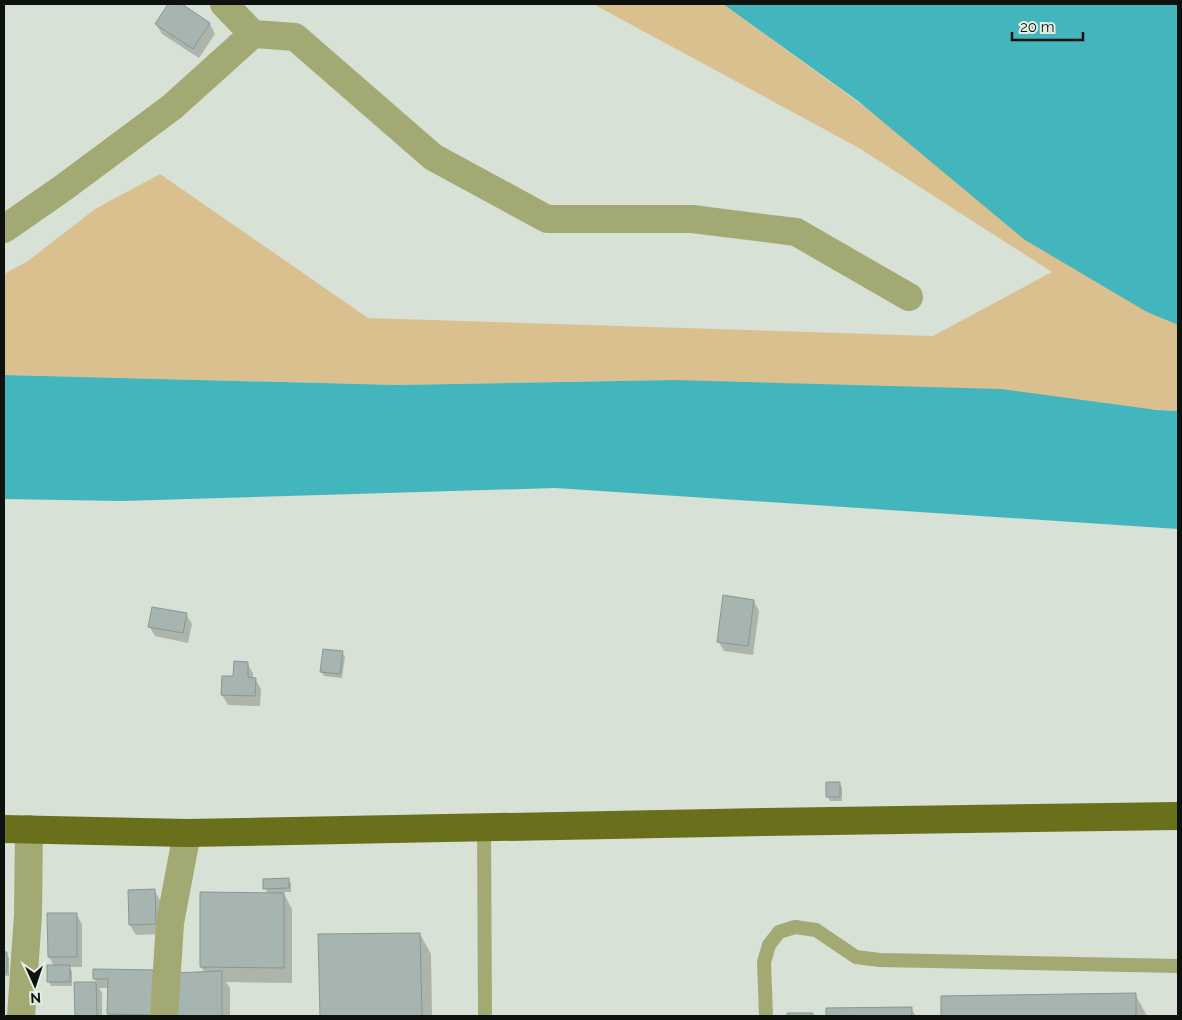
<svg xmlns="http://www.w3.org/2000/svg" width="1182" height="1020" font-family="Raleway,sans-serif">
	<rect width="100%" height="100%" fill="#d7e1d6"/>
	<path fill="#dbc08f" d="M593 4H723L1147 312 1178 325V411L674 380 397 385 4 375V274L28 261 95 209 160 174 368 318 933 336 1052 272 859 148Z"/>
	<path fill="#43b5bd" d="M723 4H1178V325L1147 312 1025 240 858 101Z
		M4 375 397 385 674 380 1001 389 1157 410 1178 411V529L555 488 121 501 4 499Z"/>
	<path fill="#0003" d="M170 4H180L210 24 215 34 199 58 162 34 156 24Z
		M754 601 759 611 753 655 724 651 718 641Z
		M186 614 192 624 188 643 155 636 149 626Z
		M342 652 345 657 342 678 324 676 322 672Z
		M247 663 253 673V679H255L261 689 260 706 228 705 222 695Z
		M839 783 842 788V801H830L827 796Z
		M288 879 291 883V892H283L292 909V983L226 982 230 988V1016H174L205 973 201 967V893L268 894 265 888Z
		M154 890 160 900 161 934 136 935 130 925Z
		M76 914 82 924V967H69L72 971V986H51L49 982 54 966 49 957Z
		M420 934 431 954 432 1016H321L320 936Z
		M4 953H6L9 958V976H4Z
		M94 978 163 981 162 1016H110L109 1014V988H99L102 993V1016H76L75 984 97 983Z
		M1135 994 1147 1016H942V997Z
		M911 1009 916 1016H827V1010Z"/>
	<path fill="#a6b5af" stroke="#889792" d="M168 4H182L210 23 193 49 155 24Z
		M723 595 754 600 748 646 717 642Z
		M152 607 187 613 183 633 148 627Z
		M323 649 343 651 340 674 320 672Z
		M234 661 248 662V677L256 678 255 696 221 695 222 676H233Z
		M826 782H840V797H826Z
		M289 878V888L263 889V879Z
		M155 889 156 924 129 925 128 890Z
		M200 892 284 893V968L200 967Z
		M47 913H77V957H48Z
		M420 933 422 1016H320L318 934Z
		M4 952H7V972H4Z
		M47 965H70V982H47Z
		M93 969 158 970 157 1015 107 1014 108 979H93Z
		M222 971V1016H173L172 973Z
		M74 982H96L97 1016H75Z
		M1136 993V1016H941V996Z
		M912 1007V1016H826V1008Z
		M787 1013H813V1016H787Z"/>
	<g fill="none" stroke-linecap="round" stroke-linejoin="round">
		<path stroke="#a3a973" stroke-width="14" d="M484 827 485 1016
			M766 1016 764 962 769 945 779 932 795 927 816 930 856 957 880 960 1178 966"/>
		<path stroke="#a3a973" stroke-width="28" d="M224 4 253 34
			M4 229 63 188 172 107 253 34 295 37 433 157 547 219H692L796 232 909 297
			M21 1016 28 915 29 829
			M164 1016 170 923 187 833"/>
		<path stroke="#6a6f1c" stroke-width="28" d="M4 829 187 833 764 822 1178 816"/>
	</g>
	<rect width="1182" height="1020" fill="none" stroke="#0e120e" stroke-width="10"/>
	<g transform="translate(35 985) rotate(177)" stroke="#e4efe3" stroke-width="4" paint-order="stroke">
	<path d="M0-4L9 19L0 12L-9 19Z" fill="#0e120e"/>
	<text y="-8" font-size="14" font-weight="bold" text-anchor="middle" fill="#0e120e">N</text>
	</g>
	<path d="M1012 32v8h71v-8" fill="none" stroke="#0e120e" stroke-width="2.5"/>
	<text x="1020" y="32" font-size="15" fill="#0e120e" stroke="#e4efe3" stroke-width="4" paint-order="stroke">20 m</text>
</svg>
